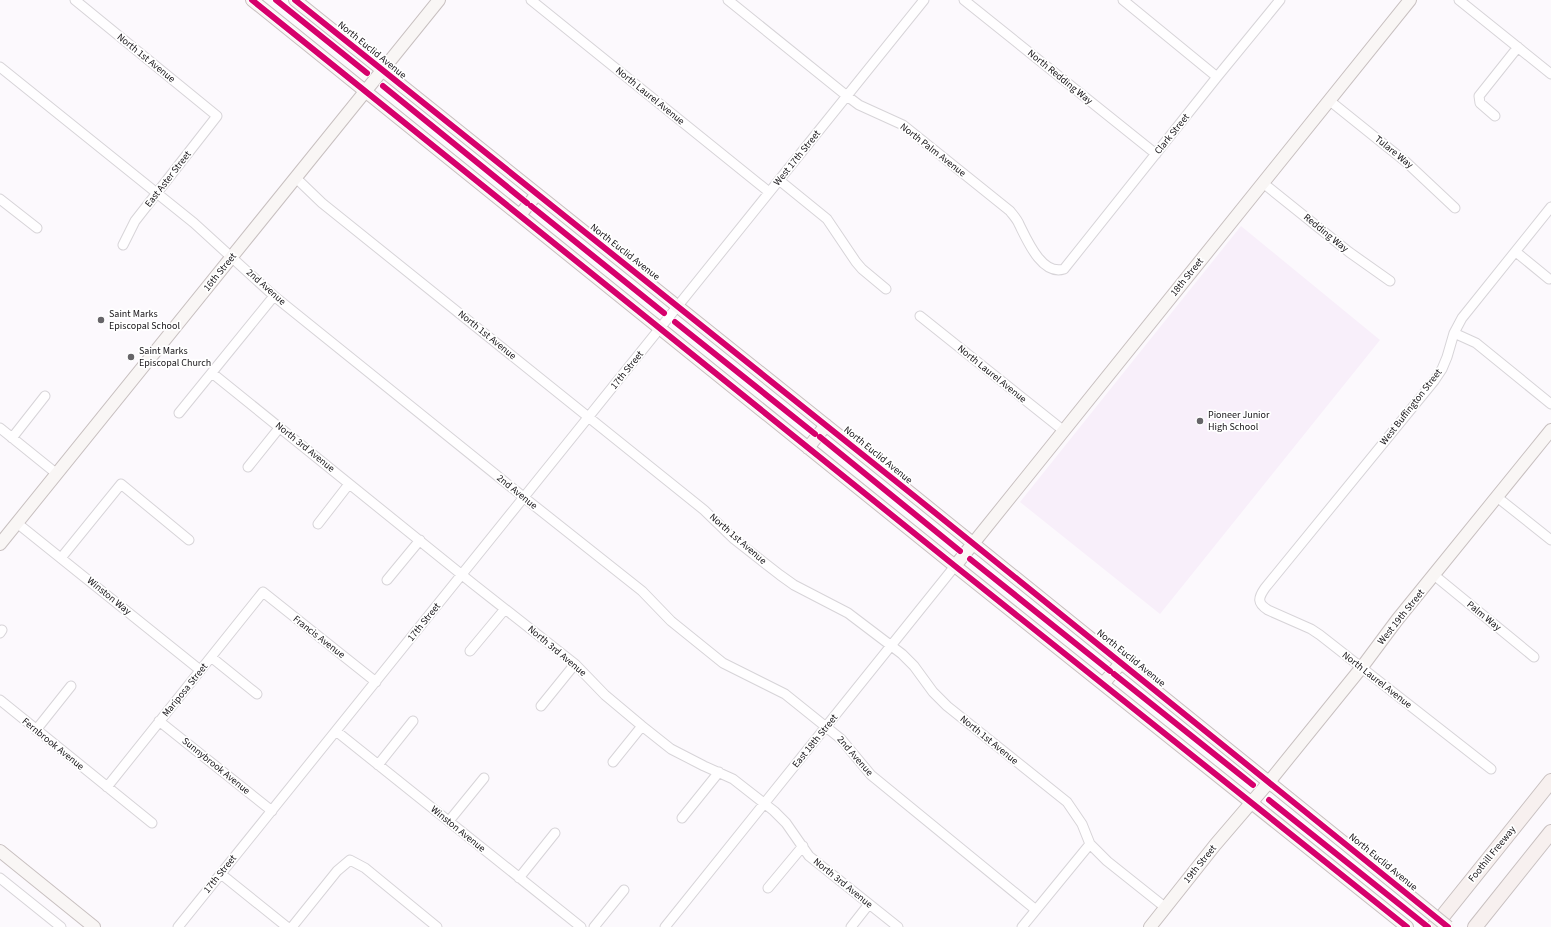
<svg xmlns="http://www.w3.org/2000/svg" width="1551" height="927" font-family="'Source Sans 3',sans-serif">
	<rect width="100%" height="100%" fill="#fcf9fd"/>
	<path fill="#f8effa" d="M1241 226 1380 340 1160 614 1020 502Z"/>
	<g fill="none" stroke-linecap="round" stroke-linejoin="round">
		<defs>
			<path id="minor" d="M75 0 217 116 135 221 123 245
				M531 0 769 192
				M728 0 847 96 859 105 903 125 1010 211C1013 215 1017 219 1019 224 1027 240 1042 276 1064 269L1217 77 1280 0
				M964 0 1156 154
				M1123 0 1217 77
				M1459 0 1551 74
				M0 67 194 223 274 296 531 503 642 591 671 621 723 663 785 694 841 739 871 775 1036 910
				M1330 101 1406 162 1455 208
				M1495 116 1480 103 1479 96 1518 47
				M296 178 322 203 704 510 734 539 780 575 794 585 848 613 902 654 914 666 933 692 947 706 1067 802 1082 824 1090 844 1107 861 1166 908
				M779 180 827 219 856 262 862 269 886 289
				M1263 183 1349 252 1390 281
				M0 199 37 228
				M1516 252 1549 279
				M920 316 1064 431
				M1454 333 1476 343 1551 404
				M212 373 472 583 575 664 605 695 642 726 671 749 704 766 733 779 774 811 786 823 809 856 898 927
				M179 413 274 296
				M0 428 57 474
				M12 438 45 396
				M248 467 280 427
				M1497 497 1551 540
				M17 523 200 670
				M318 524 349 484
				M61 558 121 484 189 540
				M1434 575 1534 657
				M387 580 420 540
				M0 633 2 630
				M470 651 505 609
				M211 657 257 694
				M0 700 152 823
				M541 706 575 664
				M159 721 272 811
				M36 730 71 686
				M336 731 581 927
				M613 762 642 726
				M378 765 413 721
				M1491 769 1320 635 1311 629 1268 610C1257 603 1258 598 1265 588L1434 381 1442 369 1447 357 1454 333 1462 318 1551 207
				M107 787 263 592 376 682
				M682 818 719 772
				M449 821 484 778
				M221 874 287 927
				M0 878 61 927
				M519 878 555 833
				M768 888 803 846
				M178 927 924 0
				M292 927 337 871 350 860 365 868 437 927
				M594 927 624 890
				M665 927 955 566
				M851 927 869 904
				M1022 927 1090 844"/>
			<path id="major" d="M252 0 955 566 1407 927
				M295 0 918 499 1405 892
				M520 215 537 194
				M808 448 826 425
				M0 544 439 0
				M955 566 1410 0
				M1103 684 1121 663
				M0 851 94 927
				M1150 927 1215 845 1269 782 1362 667 1397 620 1551 430"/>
			<path id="highway" d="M1434 927 1551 781
				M1475 927 1551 832"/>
		</defs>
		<use href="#minor" stroke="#d7d4d8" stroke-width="11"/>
		<use href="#major" stroke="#c8c0c0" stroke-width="14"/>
		<use href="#highway" stroke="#c8c0c0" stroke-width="16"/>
		<use href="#minor" stroke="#fffeff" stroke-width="9"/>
		<use href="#major" stroke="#f9f6f5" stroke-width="12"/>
		<use href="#highway" stroke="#f7f0ef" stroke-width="14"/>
		<defs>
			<path id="major-bridge" d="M1405 892 1448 927"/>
		</defs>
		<use href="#major-bridge" stroke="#c8c0c0" stroke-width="14" stroke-linecap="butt"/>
		<use href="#major-bridge" stroke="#f9f6f5" stroke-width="12"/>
		<defs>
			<path id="cycleway" d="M252 0 955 566 1407 927
				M276 0 367 73
				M295 0 918 499 1448 927
				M383 86 527 203
				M531 206 664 313
				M675 322 815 434
				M820 437 960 551
				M970 559 1110 671
				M1114 674 1253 785
				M1269 800 1428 927"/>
		</defs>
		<use href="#cycleway" stroke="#fff" stroke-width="8"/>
		<use href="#cycleway" stroke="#d6006c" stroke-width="6"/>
	</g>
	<g fill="#666468" stroke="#fff" stroke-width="1.5">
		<circle cx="101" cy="320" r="4"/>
		<circle cx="131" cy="357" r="4"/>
		<circle cx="1200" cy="421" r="4"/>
	</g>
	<g text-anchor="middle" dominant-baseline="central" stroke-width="3.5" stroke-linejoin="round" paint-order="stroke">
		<g font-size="10" fill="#161317" stroke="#fff">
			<text transform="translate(372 50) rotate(39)">North Euclid Avenue</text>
			<text transform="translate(146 58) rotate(39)">North 1st Avenue</text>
			<text transform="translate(1060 77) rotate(39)">North Redding Way</text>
			<text transform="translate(650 96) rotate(39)">North Laurel Avenue</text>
			<text transform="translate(1172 134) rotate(-51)">Clark Street</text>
			<text transform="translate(933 150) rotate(38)">North Palm Avenue</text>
			<text transform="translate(1394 152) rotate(39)">Tulare Way</text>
			<text transform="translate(797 158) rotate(-51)">West 17th Street</text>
			<text transform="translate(168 179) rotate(-52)">East Aster Street</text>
			<text transform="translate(1326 233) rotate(39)">Redding Way</text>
			<text transform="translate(625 252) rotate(38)">North Euclid Avenue</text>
			<text transform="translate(220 272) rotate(-51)">16th Street</text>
			<text transform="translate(1187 277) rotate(-51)">18th Street</text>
			<text transform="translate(266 287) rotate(42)">2nd Avenue</text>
			<text transform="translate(487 335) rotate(39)">North 1st Avenue</text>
			<text transform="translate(627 370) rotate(-51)">17th Street</text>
			<text transform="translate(992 374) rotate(39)">North Laurel Avenue</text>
			<text transform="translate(1411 407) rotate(-52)">West Buffington Street</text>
			<text transform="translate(305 447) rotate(39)">North 3rd Avenue</text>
			<text transform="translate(878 455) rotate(39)">North Euclid Avenue</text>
			<text transform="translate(517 492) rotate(39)">2nd Avenue</text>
			<text transform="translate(738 539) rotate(41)">North 1st Avenue</text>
			<text transform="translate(109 596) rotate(39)">Winston Way</text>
			<text transform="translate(1484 616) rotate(39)">Palm Way</text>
			<text transform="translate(1401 617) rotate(-51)">West 19th Street</text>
			<text transform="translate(424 622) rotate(-51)">17th Street</text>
			<text transform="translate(319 637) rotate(38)">Francis Avenue</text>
			<text transform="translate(557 651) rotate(40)">North 3rd Avenue</text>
			<text transform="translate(1131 658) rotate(39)">North Euclid Avenue</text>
			<text transform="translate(1377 680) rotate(38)">North Laurel Avenue</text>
			<text transform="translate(185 690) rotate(-51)">Mariposa Street</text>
			<text transform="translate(989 740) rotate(39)">North 1st Avenue</text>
			<text transform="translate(815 741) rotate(-51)">East 18th Street</text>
			<text transform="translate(53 744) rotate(39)">Fernbrook Avenue</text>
			<text transform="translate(855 756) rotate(49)">2nd Avenue</text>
			<text transform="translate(216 766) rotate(39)">Sunnybrook Avenue</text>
			<text transform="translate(458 829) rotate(39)">Winston Avenue</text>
			<text transform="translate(1492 854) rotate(-51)">Foothill Freeway</text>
			<text transform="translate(1383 862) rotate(39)">North Euclid Avenue</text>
			<text transform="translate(1200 864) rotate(-51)">19th Street</text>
			<text transform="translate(220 874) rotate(-51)">17th Street</text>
			<text transform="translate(843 883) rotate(39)">North 3rd Avenue</text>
		</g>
		<g font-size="10" fill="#161317" stroke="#fff" text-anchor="start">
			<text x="109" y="314">Saint Marks<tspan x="109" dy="12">Episcopal School</tspan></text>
			<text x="139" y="351">Saint Marks<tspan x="139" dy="12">Episcopal Church</tspan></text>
			<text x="1208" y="415">Pioneer Junior<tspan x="1208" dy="12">High School</tspan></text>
		</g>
	</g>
</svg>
